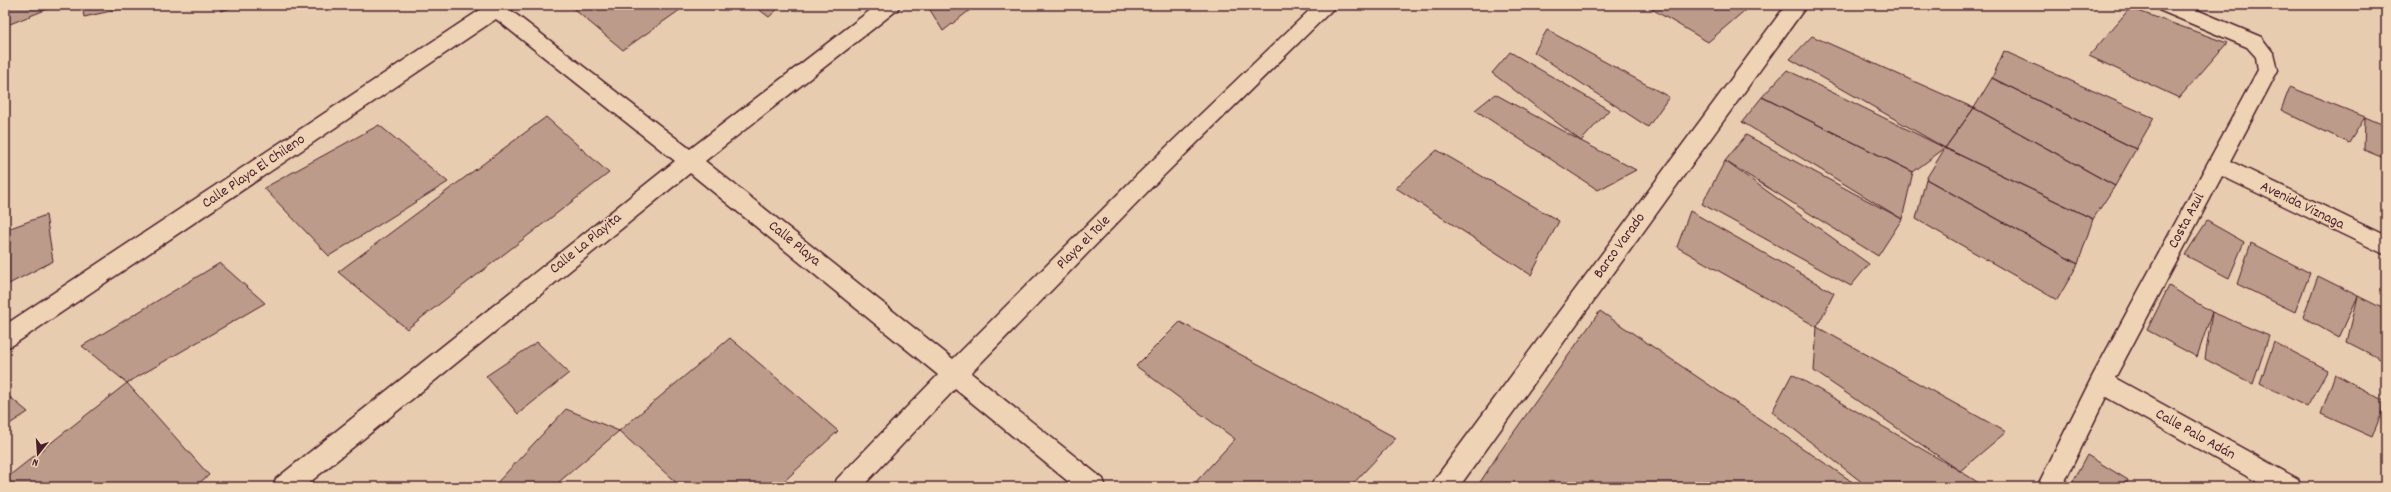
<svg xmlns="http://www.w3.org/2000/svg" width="2391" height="492" font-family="Dekko,sans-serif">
	<rect width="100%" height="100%" fill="#e8ccaf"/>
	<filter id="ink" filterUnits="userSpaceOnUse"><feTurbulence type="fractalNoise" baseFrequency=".025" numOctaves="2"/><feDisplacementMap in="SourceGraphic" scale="8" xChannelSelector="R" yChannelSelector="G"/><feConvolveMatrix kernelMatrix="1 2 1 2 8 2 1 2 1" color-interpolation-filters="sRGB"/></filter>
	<g filter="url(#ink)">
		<path fill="#bc9b8a" stroke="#4a1f2b" d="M5 5H54L55 6 5 26Z
			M82 5H138L84 17Z
			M218 5H240L221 11Z
			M569 5H687L623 50Z
			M753 5H782L769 17Z
			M927 5H973L975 6 943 31Z
			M1645 5H1751L1708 42Z
			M2130 8 2227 43 2179 98 2089 56Z
			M1547 30 1669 97 1648 127 1534 52Z
			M1812 36 1974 108 1945 148 1790 59Z
			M2004 51 2154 118 2136 149 1992 78Z
			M1510 52 1609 110 1581 141 1492 73Z
			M1787 70 1945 148 1913 172 1762 97Z
			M1992 78 2136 149 2115 186 1974 108Z
			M2290 87 2365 117 2349 143 2281 110Z
			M1495 94 1581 141 1636 170 1598 190 1475 110Z
			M1762 97 1913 172 1902 219 1742 122Z
			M1974 108 2115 186 2093 219 1945 148Z
			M546 117 609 173 407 329 338 272Z
			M2365 117 2386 126V159L2364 150Z
			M379 125 448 182 329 256 264 188Z
			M1746 135 1902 219 1878 256 1725 161Z
			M1945 148 2093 219 2078 264 1926 179Z
			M1437 150 1559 221 1531 275 1396 188Z
			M1725 161 1869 264 1851 286 1702 204Z
			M1926 179 2078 264 2057 300 1916 219Z
			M1690 211 1834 293 1817 327 1677 247Z
			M46 215 53 261 5 286V230Z
			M2207 221 2244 242 2229 278 2185 255Z
			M2251 243 2310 273 2295 312 2237 284Z
			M220 263 265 303 127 383 82 346Z
			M2318 276 2358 296 2339 338 2303 317Z
			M2169 286 2212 312 2197 357 2147 330Z
			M2358 296 2386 310V362L2347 342Z
			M1600 311 1860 487H1477L1499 453Z
			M2212 312 2269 336 2253 384 2205 359Z
			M1180 322 1396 438 1350 487H1197L1193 485 1235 439 1136 366Z
			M1817 327 2006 432 1960 471 1814 371Z
			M730 338 838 431 778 487H681L619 431Z
			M537 342 569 373 518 414 486 376Z
			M2274 342 2328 370 2307 407 2260 383Z
			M1792 374 1960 471 1979 483 1975 487H1868L1772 412Z
			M2335 374 2386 402 2372 437 2321 414Z
			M127 383 209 475 194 487H5V479Z
			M5 393 28 412 5 427Z
			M566 409 619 431 553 487H493Z
			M2087 455 2128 480 2125 487H2070Z"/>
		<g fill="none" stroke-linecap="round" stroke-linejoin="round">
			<defs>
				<path id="minor" d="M481 5H512L509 9 690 149 877 5H900L897 10 705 161 953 359 1136 176 1315 5H1337L1151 188 971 373 1103 479 1106 487H1075L955 389 862 487H834L837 479 938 375 690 173 304 487H273L276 479 675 161 496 19 13 345 5 348V325L483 8Z
					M1786 5H1807L1459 487H1432L1435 479Z
					M2156 5H2185L2261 37 2274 54 2278 70 2230 161 2386 236V255L2222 176 2115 378 2298 479 2301 487H2266L2106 397 2062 487H2037L2093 375 2258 70 2256 57 2247 47 2159 10Z"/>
			</defs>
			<use href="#minor" stroke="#4a1f2b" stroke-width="3"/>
			<use href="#minor" fill="#efd3b5" fill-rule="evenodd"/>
		</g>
	</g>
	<g text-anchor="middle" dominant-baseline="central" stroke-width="3" stroke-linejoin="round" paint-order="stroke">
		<g font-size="15" fill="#4a1f2b" stroke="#efd3b5">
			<text transform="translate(254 172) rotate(-34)">Calle Playa El Chileno</text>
			<text transform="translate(2302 206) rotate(26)">Avenida Viznaga</text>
			<text transform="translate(2187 221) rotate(-62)">Costa Azul</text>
			<text transform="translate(1084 243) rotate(-45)">Playa el Tole</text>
			<text transform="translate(586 244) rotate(-39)">Calle La Playita</text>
			<text transform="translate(794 244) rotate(39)">Calle Playa</text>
			<text transform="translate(1620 246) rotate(-54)">Barco Varado</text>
			<text transform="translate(2195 435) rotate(29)">Calle Palo Adán</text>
		</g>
	</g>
	<rect width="2391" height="492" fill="none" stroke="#efd3b5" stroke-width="20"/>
	<rect x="10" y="10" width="2371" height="472" fill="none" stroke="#4a1f2b" stroke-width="1.5" filter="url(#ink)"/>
	<g transform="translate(38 454) rotate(197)" stroke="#efd3b5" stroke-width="3" paint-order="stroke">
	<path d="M0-3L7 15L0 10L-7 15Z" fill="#4a1f2b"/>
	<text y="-6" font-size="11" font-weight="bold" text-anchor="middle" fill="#4a1f2b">N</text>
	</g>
</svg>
